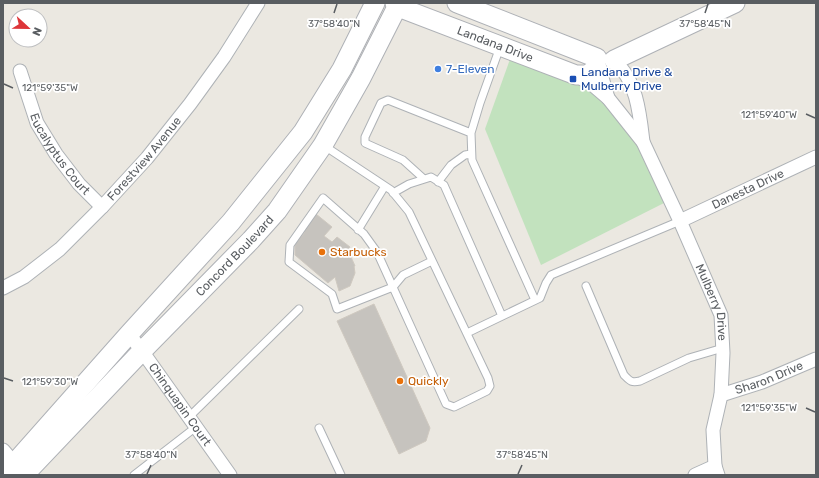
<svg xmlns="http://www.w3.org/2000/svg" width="819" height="478" font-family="Rubik,sans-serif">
	<rect width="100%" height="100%" fill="#ebe8e1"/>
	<path fill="#c2e2be" d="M513 51 594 86 643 142 670 200 541 265 485 129Z"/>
	<path fill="#c6c3be" stroke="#cfc9c0" d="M316 214 332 227 324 236 332 242 337 237 350 247 348 250 355 266H354L355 273 350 286 339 291 335 277 328 283 295 255V244L305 232 303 230Z
		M374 304 430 428 426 441 399 454 337 321Z"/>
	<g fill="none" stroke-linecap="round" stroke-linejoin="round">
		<defs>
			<path id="lane" d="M500 47 480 103 471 133 472 160 535 300
				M323 145 391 190 409 212 488 378 490 386 487 391 454 407 446 404 377 252 364 234 323 198 290 245 289 262 332 294 337 309 393 287 403 275 432 261
				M424 179 403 160 365 143V137L381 103 388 100 471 133
				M438 182 451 165 465 155 471 154
				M393 193 409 184 431 177 444 185 502 316
				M358 230 385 186
				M586 286 624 375C630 381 631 383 640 381L689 358 723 348
				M467 333 540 298 546 283 551 275 680 221
				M189 417 299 309
				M319 428 341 475
				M134 475 196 427"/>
			<g id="street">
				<path d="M615 62C637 80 640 116 643 142"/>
				<path id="s1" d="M20 71 37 123 56 154 79 184 102 207"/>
				<path d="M600 71 608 98"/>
				<path id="s2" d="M576 75 594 86 608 98 643 142 680 221 721 315 723 353 721 395 713 430 715 466 718 475"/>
				<path id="s3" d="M680 221 816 157"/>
				<path id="s4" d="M3 288 24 277 60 249 102 207 147 158 190 104 224 57 258 3"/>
				<path id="s5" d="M129 334 142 351 230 475"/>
				<path id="s6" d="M721 395 762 382 816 359"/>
				<path d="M3 450 15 464 20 467"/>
				<path d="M695 475 715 466"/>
			</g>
			<g id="secondary">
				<path id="s7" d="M395 3 398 7 576 75H587L597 68"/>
				<path d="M457 3 597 58"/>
				<path d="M614 60 735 3"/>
				<path d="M4 475 129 334 231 222 303 132 342 69 375 3"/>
				<path id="s8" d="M24 475 142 351 251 240 277 211 323 145 361 78 399 3"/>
			</g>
		</defs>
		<use href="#lane" stroke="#aeb2b6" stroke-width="9"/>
		<use href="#street" stroke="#aeb2b6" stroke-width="15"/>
		<use href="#secondary" stroke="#aeb1b6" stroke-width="21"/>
		<use href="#lane" stroke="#fff" stroke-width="7"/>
		<use href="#street" stroke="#fff" stroke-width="13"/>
		<use href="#secondary" stroke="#fff" stroke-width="19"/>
	</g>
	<path fill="none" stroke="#595d61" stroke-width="1.5" d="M334 13 337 4M705 13 708 4M4 84 13 88M806 114 815 118M4 378 13 381M806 408 815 412M147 474 151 465M518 474 522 465"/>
	<circle fill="#3f7fe0" stroke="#fff" stroke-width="1.5" cx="438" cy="69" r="4"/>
	<rect fill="#1a4fb4" stroke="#fff" stroke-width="1.5" x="569" y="75" width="8" height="8" rx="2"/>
	<g fill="#e8710a" stroke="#fff" stroke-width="1.5">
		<circle cx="322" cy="252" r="4"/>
		<circle cx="400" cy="381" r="4"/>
	</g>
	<g text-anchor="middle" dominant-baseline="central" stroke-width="3.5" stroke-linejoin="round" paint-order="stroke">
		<g font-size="12" fill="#595d61" stroke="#fff">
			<text stroke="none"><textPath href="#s7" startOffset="109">Landana Drive</textPath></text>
			<text stroke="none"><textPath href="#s1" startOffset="93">Eucalyptus Court</textPath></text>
			<text stroke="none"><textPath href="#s4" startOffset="193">Forestview Avenue</textPath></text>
			<text stroke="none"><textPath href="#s3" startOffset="75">Danesta Drive</textPath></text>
			<text stroke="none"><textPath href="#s8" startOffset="304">Concord Boulevard</textPath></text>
			<text stroke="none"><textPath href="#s2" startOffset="271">Mulberry Drive</textPath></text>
			<text stroke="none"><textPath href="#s6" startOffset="51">Sharon Drive</textPath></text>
			<text stroke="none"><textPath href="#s5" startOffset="87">Chinquapin Court</textPath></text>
		</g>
		<g font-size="12" fill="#366cbe" stroke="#fff" text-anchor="start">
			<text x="446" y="69">7-Eleven</text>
		</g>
		<g font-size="12" fill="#164399" stroke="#fff" text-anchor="start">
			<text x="581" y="72">Landana Drive &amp;<tspan x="581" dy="14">Mulberry Drive</tspan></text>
		</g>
		<g font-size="12" fill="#c56008" stroke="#fff" text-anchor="start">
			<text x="330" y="252">Starbucks</text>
			<text x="408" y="381">Quickly</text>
		</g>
	</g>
	<g font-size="10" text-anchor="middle" fill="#595d61" stroke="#fff" stroke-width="3.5" stroke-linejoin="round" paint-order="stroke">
		<text x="334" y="27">37°58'40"N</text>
		<text x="705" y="27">37°58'45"N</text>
		<text x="50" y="91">121°59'35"W</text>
		<text x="769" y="118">121°59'40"W</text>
		<text x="50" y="385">121°59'30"W</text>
		<text x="769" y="411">121°59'35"W</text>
		<text x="151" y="458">37°58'40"N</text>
		<text x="522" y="458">37°58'45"N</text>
	</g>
	<rect width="819" height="478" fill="none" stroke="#595d61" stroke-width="8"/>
	<g transform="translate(28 28) rotate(112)"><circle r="19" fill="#ffffff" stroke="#bdbec0"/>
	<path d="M0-3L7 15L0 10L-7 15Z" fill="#dd3539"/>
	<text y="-6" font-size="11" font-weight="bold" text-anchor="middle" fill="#595d61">N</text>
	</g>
</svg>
